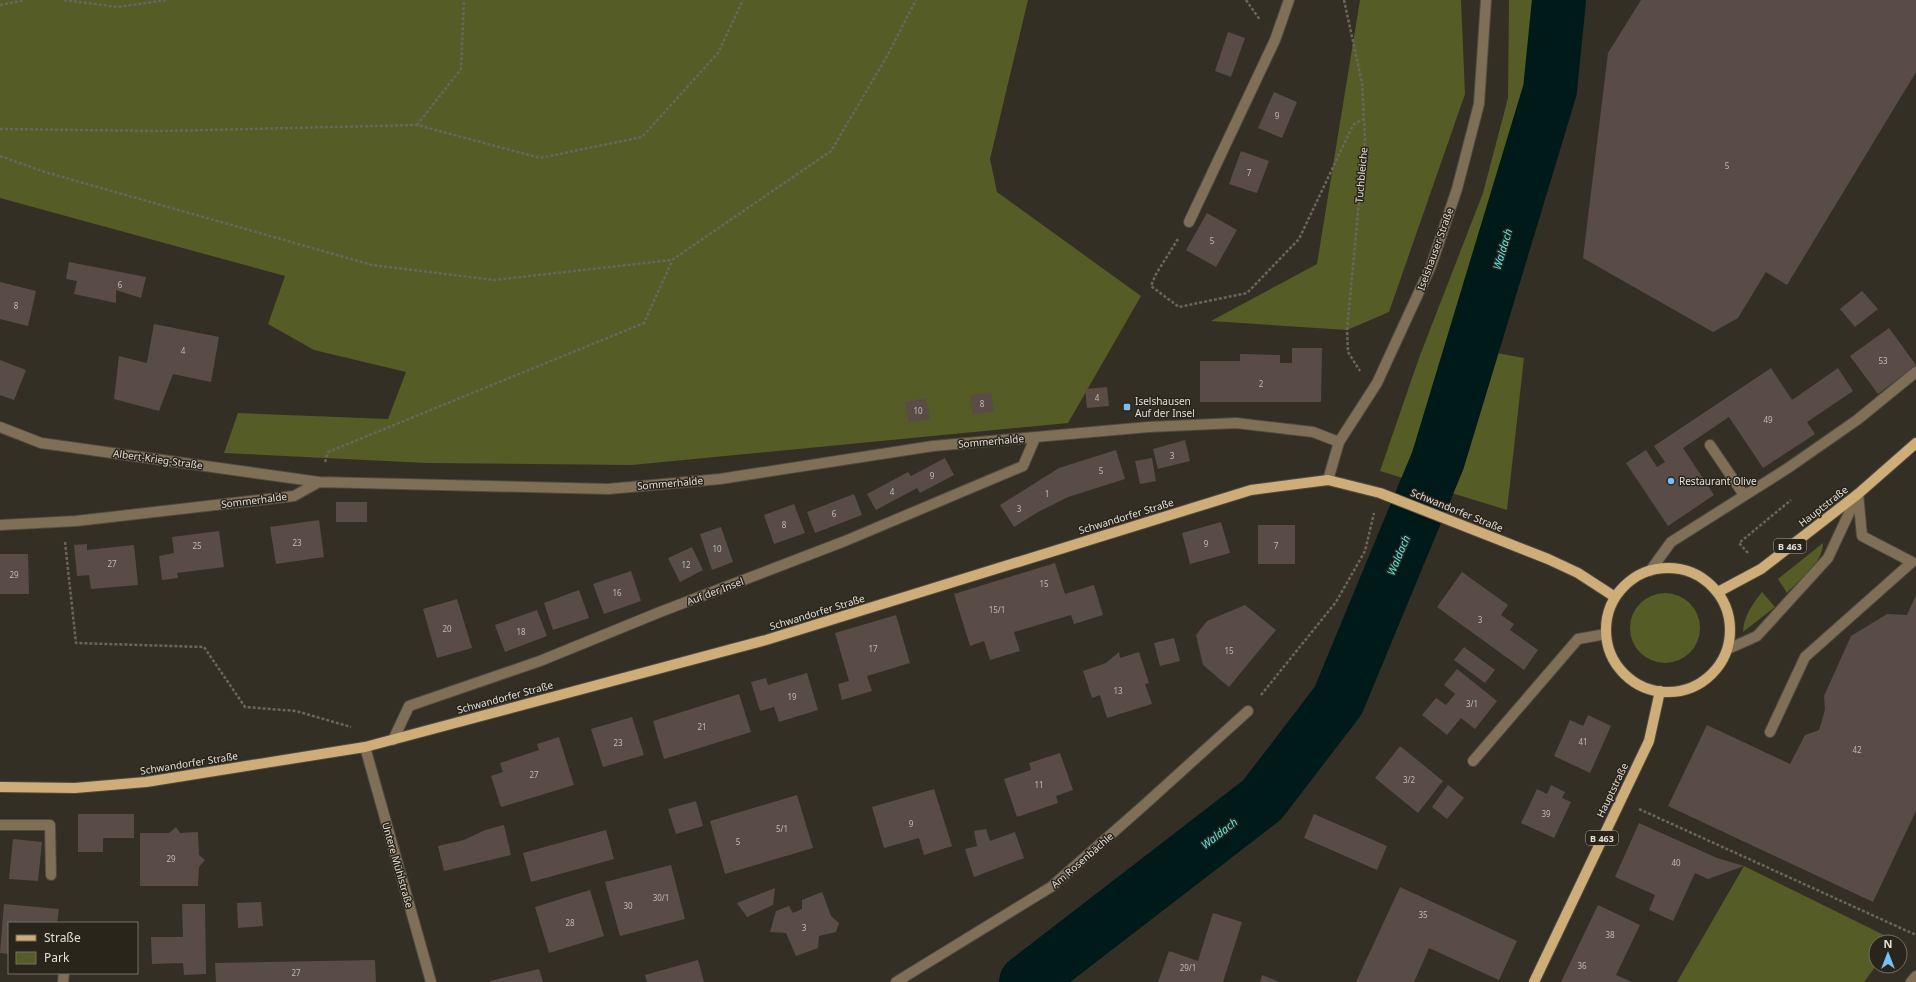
<svg xmlns="http://www.w3.org/2000/svg" width="1916" height="982" font-family="'Noto Sans',sans-serif">
	<rect width="100%" height="100%" fill="#342f25"/>
	<path fill="#555c25" d="M0 0H1028L990 159 997 192 1141 296 1068 423 632 465 426 463 224 453 238 413 388 419 406 372 314 350 268 324 285 276 0 198Z
		M1360 0H1461L1465 94 1389 312 1347 330 1211 321 1317 264Z
		M1509 0H1585L1497 353 1524 358 1507 510 1380 471 1419 358 1483 193 1508 98Z
		M1823 543C1823 563 1800 579 1787 593L1778 579Z
		M1762 592 1775 607 1743 632C1744 615 1752 605 1762 592Z
		M1630 628a35 35 0 1 1 70 0a35 35 0 1 1-70 0Z
		M1744 866 1896 941 1876 942V966L1864 982H1677Z"/>
	<g fill="none" stroke-linecap="round" stroke-linejoin="round">
		<path stroke="#001a1a" stroke-width="54" d="M1026 982 1262 800 1338 701 1438 460 1550 90 1559 0"/>
	</g>
	<path fill="#594c47" d="M1641 0H1916V72L1787 285 1766 272 1738 318 1713 332 1583 258 1608 53Z
		M1228 32 1245 38 1231 77 1215 71Z
		M1274 92 1297 102 1282 138 1258 128Z
		M1241 151 1269 161 1257 193 1229 184Z
		M1207 213 1237 230 1216 267 1186 250Z
		M69 262 146 277 141 298 116 290V303L74 294 77 281 66 279Z
		M0 282 36 291 28 326 0 319Z
		M1862 291 1878 309 1855 327 1840 309Z
		M154 324 219 337 211 382 173 374 159 411 114 399 119 356 147 363Z
		M1889 328 1916 365 1878 394 1850 356Z
		M1292 348H1322L1321 402H1200V361H1240V354L1280 355V363H1292Z
		M0 360 26 370 14 400 0 395Z
		M1771 368 1792 400 1838 368 1853 391 1807 422 1815 434 1763 468 1729 417 1683 448 1714 495 1668 526 1626 463 1646 450 1657 467 1665 462 1654 446Z
		M1107 387 1109 406 1087 408 1085 389Z
		M991 392 994 411 973 415 970 396Z
		M926 398 930 419 909 423 905 402Z
		M1185 440 1190 461 1158 469 1153 449Z
		M1116 450 1125 479 1068 497 1038 512 1014 527 1000 505 1059 468Z
		M945 458 954 475 920 493 917 488 876 510 867 494 908 472 911 476Z
		M1152 458 1156 481 1140 484 1135 461Z
		M854 494 862 515 815 533 807 512Z
		M336 502H367V522H336Z
		M794 504 805 533 774 544 764 515Z
		M319 520 324 557 276 564 270 527Z
		M1221 522 1230 553 1190 564 1182 533Z
		M1258 525H1295V564H1258Z
		M721 527 733 562 712 570 700 534Z
		M219 531 224 567 177 573 178 578 162 580 159 556 174 553 172 537Z
		M87 544V550L134 545 138 585 91 589 89 575 77 576 74 545Z
		M692 547 703 570 680 582 668 558Z
		M0 554H28L29 594H0Z
		M1055 563 1065 594 1094 585 1103 615 1074 624 1071 615 1014 632 1020 651 990 660 984 641 970 646 954 594Z
		M631 571 641 601 604 614 593 584Z
		M1462 572 1508 605 1501 615 1514 624 1510 630 1538 650 1524 670 1437 607Z
		M579 590 589 618 553 630 544 603Z
		M1916 595V811L1873 902 1668 806 1707 725 1790 764 1805 735 1819 730 1825 710 1824 696 1851 636 1887 614 1907 615Z
		M457 599 472 648 437 658 423 609Z
		M1245 605 1276 630 1229 687 1203 665 1196 635 1207 621Z
		M537 610 547 636 505 652 495 625Z
		M896 615 910 663 867 676 872 691 842 700 838 684 849 681 835 633Z
		M1174 638 1180 661 1160 666 1154 643Z
		M1464 647 1495 670 1485 683 1454 660Z
		M1119 652 1120 658 1139 652 1149 683 1145 684 1152 704 1107 718 1100 695 1092 698 1083 671 1106 663Z
		M1457 669 1497 701 1475 729 1461 718 1447 735 1422 715 1436 698 1446 705 1455 694 1444 685Z
		M807 673 818 710 779 722 774 707 760 711 751 682 766 678 768 685Z
		M739 694 751 732 664 759 653 721Z
		M1588 715 1611 726 1590 773 1554 756 1570 720 1583 726Z
		M632 717 644 755 603 767 591 729Z
		M559 737 574 785 501 807 491 776 503 772 500 763 539 750 537 744Z
		M1400 746 1443 781 1418 813 1375 778Z
		M1060 753 1073 790 1056 796 1058 803 1017 817 1004 779 1031 770 1029 763Z
		M1448 785 1464 798 1447 819 1432 807Z
		M1551 785 1565 792 1562 798 1571 802 1554 838 1521 823 1537 789 1547 794Z
		M934 789 952 846 924 855 919 838 884 848 872 807Z
		M797 795 813 848 725 874 710 821Z
		M696 801 703 826 676 834 668 809Z
		M78 814H134V838H103V852H78Z
		M1314 814 1387 846 1377 870 1304 838Z
		M1639 823 1717 858 1744 866 1708 879 1695 873 1673 921 1649 910 1655 895 1615 877Z
		M504 825 511 855 444 871 438 846 464 840 485 830Z
		M176 827 180 833 198 832 199 855 205 860 199 867 198 886H140V833H169Z
		M986 829 990 841 1015 832 1024 858 974 877 965 849 977 846 974 831Z
		M606 830 614 859 531 882 523 853Z
		M13 839 42 842 38 881 9 879Z
		M671 865 685 919 620 936 605 882Z
		M1400 887 1517 941 1499 980 1429 948 1414 982H1356Z
		M775 888 773 905 747 917 737 903Z
		M590 890 604 936 549 953 535 907Z
		M822 892 831 916 839 923 836 932 819 936 818 948 796 956 786 933 770 932 776 911 789 906 793 913 802 909V900Z
		M261 902 263 926 238 928 237 903Z
		M4 904 59 909 57 923H9V954L0 953Z
		M182 904H205L206 974 184 975 183 963 152 964 151 937H183Z
		M1598 905 1640 925 1616 975 1632 982H1561Z
		M1213 913 1242 922 1223 982H1158L1169 951 1198 961Z
		M375 960 376 982H216L215 963Z
		M698 960 704 982H647L645 975Z
		M539 969 543 982H490V981Z
		M1262 975 1279 982H1260Z"/>
	<g fill="none" stroke-linecap="round" stroke-linejoin="round">
		<defs>
			<path id="minor" d="M1189 222 1275 40 1289 0
				M0 427 41 443 319 482 608 489 720 479 933 446 1148 427 1236 423 1313 432 1339 442
				M1710 445 1744 495
				M1328 480 1339 442 1377 383 1431 266 1457 189 1479 104 1486 0
				M0 525 76 521 294 496 319 482
				M1650 571 1671 542 1788 468 1857 420 1916 372
				M1728 649 1757 636 1828 558 1858 494
				M1770 732 1805 657 1912 562 1862 536 1858 494
				M393 740 409 706 540 661 660 612 845 541 1023 466 1035 438
				M365 747 431 982
				M1473 761 1578 639 1606 634
				M0 825H50L51 875
				M63 982 64 973
				M896 982 1051 887 1142 807 1248 711
				M1911 982 1916 976"/>
			<path id="major" d="M1606 630a62 62 0 1 1 124 0a62 62 0 1 1-124 0Z
				M1718 592 1761 569 1858 494 1916 443
				M0 787 75 788 146 782 365 747 766 640 1251 490 1328 480 1380 493 1548 559 1578 573 1615 597
				M1534 982 1649 741 1660 691"/>
		</defs>
		<use href="#minor" stroke="#504b42" stroke-width="12"/>
		<use href="#major" stroke="#504b42" stroke-width="12"/>
		<path stroke="#6a665d" stroke-width="2.5" stroke-dasharray="3 2" stroke-linecap="butt" d="M64 0 118 7 167 0
			M1246 0 1260 20
			M1344 0 1362 83 1365 138 1347 330 1348 352 1360 371
			M0 5 25 0
			M417 125 461 69 464 0
			M0 129 164 131 417 125 540 158 642 137 718 53 743 0
			M0 156 45 172 372 265 494 280 672 260 831 151 886 58 916 0
			M1178 239 1156 274 1151 286 1179 307 1247 293 1299 239 1353 125 1363 119
			M325 462 328 452 644 323 672 261
			M65 542 76 643 204 647 245 707 296 711 351 727
			M1748 553 1739 543 1791 500
			M1261 695 1336 602 1365 551 1374 513
			M1639 809 1916 935"/>
		<use href="#minor" stroke="#7f6f56" stroke-width="10"/>
		<use href="#major" stroke="#cfad79" stroke-width="10"/>
	</g>
	<g fill="#73c1f6" stroke="#2a251b" stroke-width="1.5">
		<rect x="1123" y="403" width="8" height="8" rx="2"/>
		<circle cx="1671" cy="481" r="4"/>
	</g>
	<g text-anchor="middle" dominant-baseline="central" stroke-width="3" stroke-linejoin="round" paint-order="stroke">
		<g font-size="8" fill="#c0bab4">
			<text x="1277" y="115">9</text>
			<text x="1727" y="165">5</text>
			<text x="1249" y="172">7</text>
			<text x="1212" y="240">5</text>
			<text x="120" y="284">6</text>
			<text x="16" y="305">8</text>
			<text x="183" y="350">4</text>
			<text x="1883" y="360">53</text>
			<text x="1261" y="383">2</text>
			<text x="1097" y="397">4</text>
			<text x="982" y="403">8</text>
			<text x="918" y="410">10</text>
			<text x="1768" y="419">49</text>
			<text x="1172" y="455">3</text>
			<text x="1101" y="470">5</text>
			<text x="932" y="475">9</text>
			<text x="892" y="491">4</text>
			<text x="1047" y="493">1</text>
			<text x="1019" y="508">3</text>
			<text x="834" y="513">6</text>
			<text x="784" y="524">8</text>
			<text x="297" y="542">23</text>
			<text x="1206" y="543">9</text>
			<text x="197" y="545">25</text>
			<text x="1276" y="545">7</text>
			<text x="717" y="548">10</text>
			<text x="112" y="563">27</text>
			<text x="686" y="564">12</text>
			<text x="14" y="574">29</text>
			<text x="1044" y="583">15</text>
			<text x="617" y="592">16</text>
			<text x="997" y="609">15/1</text>
			<text x="1480" y="619">3</text>
			<text x="447" y="628">20</text>
			<text x="521" y="631">18</text>
			<text x="873" y="648">17</text>
			<text x="1229" y="650">15</text>
			<text x="1118" y="690">13</text>
			<text x="792" y="696">19</text>
			<text x="1472" y="703">3/1</text>
			<text x="702" y="726">21</text>
			<text x="1583" y="741">41</text>
			<text x="618" y="742">23</text>
			<text x="1857" y="749">42</text>
			<text x="534" y="774">27</text>
			<text x="1409" y="779">3/2</text>
			<text x="1039" y="784">11</text>
			<text x="1546" y="813">39</text>
			<text x="911" y="823">9</text>
			<text x="782" y="828">5/1</text>
			<text x="738" y="841">5</text>
			<text x="171" y="858">29</text>
			<text x="1676" y="862">40</text>
			<text x="661" y="897">30/1</text>
			<text x="628" y="905">30</text>
			<text x="1423" y="914">35</text>
			<text x="570" y="922">28</text>
			<text x="804" y="927">3</text>
			<text x="1610" y="934">38</text>
			<text x="1582" y="965">36</text>
			<text x="1188" y="967">29/1</text>
			<text x="296" y="972">27</text>
		</g>
		<g fill="#2a251b" stroke="#aba79f" stroke-width="1">
			<rect x="1774" y="539" width="32" height="14" rx="3"/>
			<rect x="1586" y="831" width="32" height="14" rx="3"/>
		</g>
		<g font-size="9" font-weight="bold" fill="#e2dfd8">
			<text x="1790" y="546">B 463</text>
			<text x="1602" y="838">B 463</text>
		</g>
		<g font-size="10" fill="#e2dfd8" stroke="#2a251b">
			<text transform="translate(1361 175) rotate(-85)">Tuchbleiche</text>
			<text transform="translate(1435 249) rotate(-70)">Iselshauser Straße</text>
			<text transform="translate(991 441) rotate(-5)">Sommerhalde</text>
			<text transform="translate(158 459) rotate(8)">Albert-Krieg-Straße</text>
			<text transform="translate(670 483) rotate(-5)">Sommerhalde</text>
			<text transform="translate(254 500) rotate(-7)">Sommerhalde</text>
			<text transform="translate(1823 506) rotate(-38)">Hauptstraße</text>
			<text transform="translate(1457 510) rotate(22)">Schwandorfer Straße</text>
			<text transform="translate(1126 516) rotate(-17)">Schwandorfer Straße</text>
			<text transform="translate(715 591) rotate(-21)">Auf der Insel</text>
			<text transform="translate(817 612) rotate(-17)">Schwandorfer Straße</text>
			<text transform="translate(505 697) rotate(-15)">Schwandorfer Straße</text>
			<text transform="translate(189 763) rotate(-9)">Schwandorfer Straße</text>
			<text transform="translate(1612 790) rotate(-64)">Hauptstraße</text>
			<text transform="translate(1082 860) rotate(-41)">Am Rosenbächle</text>
			<text transform="translate(398 865) rotate(74)">Untere Mühlstraße</text>
		</g>
		<g font-size="10" fill="#e2dfd8" stroke="#2a251b" text-anchor="start">
			<text x="1135" y="401">Iselshausen<tspan x="1135" dy="12">Auf der Insel</tspan></text>
			<text x="1679" y="481">Restaurant Olive</text>
		</g>
		<g font-size="11" font-style="italic" fill="#56e8eb" stroke="#2a251b">
			<text transform="translate(1502 249) rotate(-73)">Waldach</text>
			<text transform="translate(1398 555) rotate(-67)">Waldach</text>
			<text transform="translate(1219 833) rotate(-38)">Waldach</text>
		</g>
	</g>
	<rect x="8" y="922" width="130" height="52" fill="#2a251b" stroke="#746f67"/>
	<rect x="16" y="935" width="20" height="6" fill="#cfad79" stroke="#746f67"/>
	<text x="44" y="942" font-size="12" fill="#e2dfd8">Straße</text>
	<rect x="16" y="952" width="20" height="12" fill="#555c25" stroke="#746f67"/>
	<text x="44" y="962" font-size="12" fill="#e2dfd8">Park</text>
	<g transform="translate(1888 954)"><circle r="19" fill="#2a251b" stroke="#746f67"/>
	<path d="M0-3L7 15L0 10L-7 15Z" fill="#73c1f6"/>
	<text y="-6" font-size="11" font-weight="bold" text-anchor="middle" fill="#e2dfd8">N</text>
	</g>
</svg>
